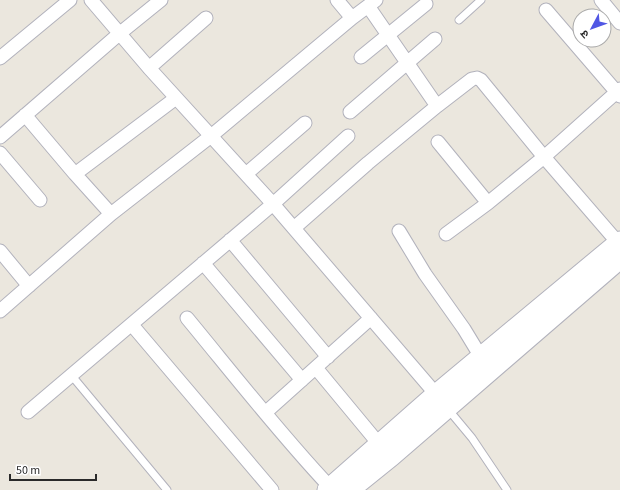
<svg xmlns="http://www.w3.org/2000/svg" width="620" height="490" font-family="'Source Sans 3','Noto Sans Devanagari',sans-serif">
	<rect width="100%" height="100%" fill="#ebe7de"/>
	<g fill="none" stroke-linecap="round" stroke-linejoin="round">
		<defs>
			<path id="lane" d="M459 20 481 0
				M72 376 167 490
				M447 408 472 438 507 490"/>
			<path id="street" d="M91 0 149 68 273 204 441 400
				M337 0 352 18
				M601 0 620 23
				M368 6 437 106
				M546 10 620 96
				M361 57 426 4
				M0 58 70 0
				M149 68 206 18
				M350 112 435 39
				M25 115 75 174 111 214
				M0 137 119 34 161 0
				M438 142 488 203
				M0 153 40 200
				M75 174 176 98
				M246 174 305 123
				M294 228 368 163 437 106 472 79 477 78 481 80 544 157 620 245
				M399 231 425 274 464 329 481 357
				M446 234 488 203 544 157 620 89
				M230 240 328 357
				M0 251 29 286
				M203 263 302 380
				M0 311 111 214 211 136 352 18 376 0
				M187 318C234 375 280 434 330 487
				M132 325 272 490
				M316 368 379 444
				M28 412 273 204 348 136
				M265 413 371 318"/>
			<path id="secondary" d="M327 490 436 394 620 241
				M350 490 392 456 620 259"/>
		</defs>
		<use href="#lane" stroke="#b2b2bc" stroke-width="9"/>
		<use href="#street" stroke="#b2b2bc" stroke-width="15"/>
		<use href="#secondary" stroke="#b2b2bc" stroke-width="21"/>
		<use href="#lane" stroke="#fff" stroke-width="7"/>
		<use href="#street" stroke="#fff" stroke-width="13"/>
		<use href="#secondary" stroke="#fff" stroke-width="19"/>
	</g>
	<g transform="translate(592 28) rotate(229)"><circle r="19" fill="#ffffff" stroke="#aaaaaa"/>
	<path d="M0-3L7 15L0 10L-7 15Z" fill="#5157e4"/>
	<text y="-6" font-size="11" font-weight="bold" text-anchor="middle" fill="#2a2a2a">उ</text>
	</g>
	<path d="M10 474v6h86v-6" fill="none" stroke="#2a2a2a" stroke-width="2"/>
	<text x="16" y="474" font-size="12" fill="#2a2a2a" stroke="#ffffff" stroke-width="3" paint-order="stroke">50 m</text>
</svg>
